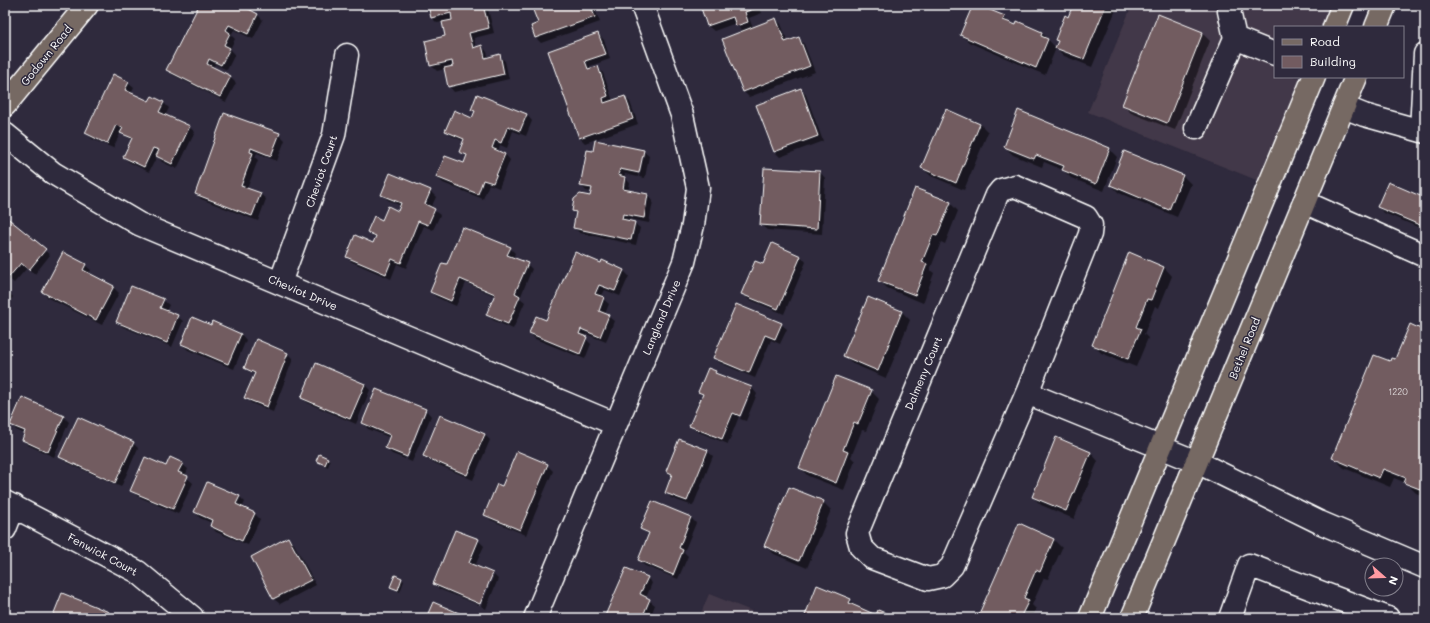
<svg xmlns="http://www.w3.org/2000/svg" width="1430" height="623" font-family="Mali,sans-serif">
	<rect width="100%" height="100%" fill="#2f2a3d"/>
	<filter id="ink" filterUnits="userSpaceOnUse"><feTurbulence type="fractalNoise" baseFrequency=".025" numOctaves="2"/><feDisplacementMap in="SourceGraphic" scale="8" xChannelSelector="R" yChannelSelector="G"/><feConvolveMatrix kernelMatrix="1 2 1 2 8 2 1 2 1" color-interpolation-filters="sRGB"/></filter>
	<g filter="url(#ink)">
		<path fill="#433948" d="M1132 5H1330L1321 27H1275V77H1301L1259 181 1088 112Z
			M709 594 769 618H699Z"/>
		<path fill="#0007" d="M5 5H13L5 14Z
			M200 5H239L257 14 263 20 253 39 234 30 231 35 235 39 230 49 235 54 227 70 215 64 213 68 230 77 236 83 226 102 173 75 167 70Z
			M429 5H487L494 33 474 38 476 48 482 46 487 52 489 58 499 56 505 61 509 79 454 92 449 86 445 69 437 71 431 65 447 37 443 22 437 23 432 18Z
			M532 5H593L600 22 541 43 535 37 539 24Z
			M703 5H759L762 13 749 18 753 28 776 19 781 24 788 42 799 38 804 44 815 72 749 97 744 92 724 39 743 32 736 23 714 31 708 26 702 9 704 8Z
			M951 5H958L957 8Z
			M1074 5H1118L1092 67 1064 56 1056 48 1059 42 1056 40 1069 18Z
			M1004 17 1011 25 1042 33 1056 48 1045 75 970 43 961 35Z
			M1202 33 1210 41 1175 130 1131 113 1123 105Z
			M598 34 604 40 610 59 590 66 591 69 597 67 603 73 613 101 625 97 630 102 638 124 585 143 580 138 549 52Z
			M128 83 134 88 131 94 149 102H163L169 108 165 116 189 127 195 132 177 169 162 162 157 156 149 172 129 162 124 157 132 140 121 132 113 148 92 139 87 133Z
			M801 89 806 95 823 141 780 157 775 152Z
			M478 96 527 115 532 121 526 136 513 131 507 148 500 145 498 152 505 154 510 160 499 188 489 184 483 199 443 183 437 177 465 165 468 158 460 151 464 141 452 136 446 131 473 119 475 113 472 110Z
			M225 114 279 134 285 140 277 161 257 153 255 157 258 160 247 189 260 194 266 199 258 221 201 199 196 194Z
			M980 124 988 132 964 190 931 176 922 168Z
			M1005 147 1109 149 1117 157 1104 191 1071 178 1063 170 1044 162 1042 167 1013 155Z
			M643 151 649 156 645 178 639 177 644 154H642L638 177 625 174 624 177 630 183 628 192 648 195 653 201 649 223 628 219V221L634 223 640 228 636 245 580 233 574 228 577 214 573 211 591 198 592 192 586 191 581 185Z
			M1125 152 1183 176 1191 184 1177 217 1119 193 1111 185Z
			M765 169 820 172 825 178 822 234 767 230 761 225Z
			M430 191 436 197 431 208 440 215 433 230 424 226 406 268 397 264 391 279 352 262 347 257 373 244 376 238 368 232 398 212 401 206 388 200 382 195Z
			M1424 199 1425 230 1384 213 1378 207Z
			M950 203 958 211 945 244 941 242 930 270 934 273 923 303 887 288 879 280Z
			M5 217 50 255 35 274 27 268 14 283 9 279 5 285Z
			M510 248 515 253 513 258 527 264 532 269 520 298 525 302 513 329 493 320 487 315 495 296 466 283 456 306 436 297 431 292 447 266Z
			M1129 254 1164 267 1172 276 1159 308 1155 306 1144 334 1148 338 1136 367 1101 353 1093 344Z
			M801 256 806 262 784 314 748 299 742 293 764 266Z
			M602 264 623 270 629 276 620 296 605 290 601 297 609 304 605 314 614 321 606 342 586 334 585 338 591 344 585 359 535 339 530 333 547 321Z
			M85 265 91 270 88 274 113 287 119 293 102 325 48 298 43 292Z
			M5 289 13 297 5 306Z
			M869 298 902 312 910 320 886 378 853 364 845 356Z
			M163 300 169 305 166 311 177 316 183 321 172 347 123 327 117 322Z
			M781 324 787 329 780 344 771 340 755 378 720 363 714 358Z
			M1425 332V497L1416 493 1406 483 1394 478 1390 487 1344 468 1334 458 1390 362 1396 361Z
			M241 334 246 340 234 369 188 350 182 344Z
			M288 354 293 359 273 412 251 403 246 397 255 375 245 368Z
			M715 372 719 376 752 388 757 394 746 421 740 419 752 389H750L728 444 696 431 690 425 703 396 699 392Z
			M364 384 370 390 356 424 308 403 302 398Z
			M376 390 426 410 431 416 412 462 407 460 426 411H424L405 459 392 454 386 448 391 438 368 429 363 423Z
			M871 391 879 399 866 431 862 430 851 457 855 461 844 490 808 476 800 468Z
			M5 394 12 400 5 413Z
			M64 417 69 422 54 457 28 445 23 440 25 434 16 430 11 424Z
			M484 434 490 440 473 480 430 461 424 456Z
			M133 443 138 448 121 487 66 462 61 457Z
			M707 451 713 456 693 506 671 498 666 492 672 476 667 471Z
			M1090 452 1098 461 1074 519 1041 505 1033 497Z
			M327 458 330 461 328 467 317 461Z
			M182 464 188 469 185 476 193 483 178 514 137 496 132 490 167 468Z
			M547 465 553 471 526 535 491 520 485 515 503 487Z
			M240 497 245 502 242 508 254 513 260 519 248 545 216 532 211 526 212 523 200 518 195 512Z
			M823 502 831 510 807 568 774 554 766 546Z
			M691 518 696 523 684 552 688 556 678 579 645 566 639 560 650 535 641 529Z
			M288 538 294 544 316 585 280 604 274 599 252 557Z
			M478 540 484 546 475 566 493 574 498 579 486 609 481 606 494 575H491L479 605 439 589 434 583Z
			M1054 540 1062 548 1048 579 1044 578 1032 605 1036 609 1032 618H984L981 614Z
			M395 576 404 581 400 592 391 586Z
			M647 578 652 583 646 598 655 605 650 618H605Z
			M62 594 109 613 114 618H53Z
			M850 600 858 608 877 616 895 618H805Z"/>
		<path fill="#725b60" stroke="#fff" d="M199 5H241L258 14 248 34 229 25 226 30 230 33 224 45 230 48 221 65 209 59 207 64 231 76 220 97 166 70Z
			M428 5H483L489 28 469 33 473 48 482 45 485 58 500 54 504 74 448 87 444 68 453 66 452 61 430 66 425 41 445 36 442 22 452 20 451 13 431 18Z
			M531 5H590L595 17 535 38 531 26 538 23Z
			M702 5H756L757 8 745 12 748 22 736 26 733 17 707 26 701 8 703 7Z
			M1073 5H1106L1084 59 1055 48 1058 41 1055 40 1065 15 1068 17Z
			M980 6 1005 16 1003 20 1016 25 1017 21 1042 32 1041 36 1048 39 1036 68 960 35 972 7 979 9Z
			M1158 14 1203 32 1167 123 1122 105Z
			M776 18 785 42 799 37 810 66 743 92 722 39Z
			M598 33 606 54 585 61 588 69 598 66 608 96 603 98 604 103 625 96 633 119 579 138 548 51Z
			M113 74 129 82 125 90 149 101 152 96 164 102 159 112 190 126 172 164 156 156 159 150 153 148 144 167 123 157 132 138 120 133 123 128 116 125 107 144 85 133Z
			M801 88 818 136 774 152 756 105Z
			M477 94 527 114 520 131 508 126 501 143 495 140 492 148 505 154 493 183 483 180 478 194 436 177 445 156 464 163 467 155 459 152 464 139 445 131 454 110 472 118 475 111 471 110Z
			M946 109 980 124 956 183 921 168Z
			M1018 110 1110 148 1096 184 1062 170 1064 166 1036 155 1034 159 1004 147Z
			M224 113 280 133 271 156 251 148 250 152 253 153 241 186 261 193 252 216 195 194Z
			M595 140 644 150 639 173 620 169 618 175 625 177 623 189 648 194 644 218 623 214 622 219 635 222 631 240 573 228 576 212 572 211 574 199 580 194 590 196 592 188 580 186 587 150 593 151Z
			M1124 151 1183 175 1169 210 1110 185Z
			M764 168 820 171 817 229 760 225Z
			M390 173 431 190 425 204 435 209 428 225 418 221 401 263 392 259 386 274 346 257 355 235 373 243 376 236 367 232 374 216 382 220 388 206 398 211 401 203 381 195Z
			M1388 182 1425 198 1421 206 1425 208V219L1422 226 1377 207Z
			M915 188 951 202 937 236 933 235 922 262 927 264 915 295 878 281Z
			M5 216 46 249 29 270 21 263 8 278 5 276Z
			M462 227 511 247 507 255 528 263 515 293 520 296 508 324 486 315 495 294 460 279 451 301 430 292 442 263 447 264Z
			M772 243 801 256 778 309 741 294 755 261 763 264Z
			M63 252 86 264 83 270 114 286 96 320 42 292Z
			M575 252 601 263 602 260 624 270 615 291 599 285 595 294 604 297 599 311 609 315 600 337 581 329 579 334 587 337 580 354 529 333 536 316 546 320Z
			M1129 252 1164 267 1151 300 1147 299 1136 327 1141 329 1128 359 1092 345Z
			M131 286 164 299 160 308 178 315 167 343 116 322Z
			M868 297 902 311 878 371 843 356Z
			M736 304 782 323 775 339 765 335 749 373 713 358Z
			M192 317 211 325 212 321 241 334 228 364 181 344Z
			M1410 324 1425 331V491L1404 483 1406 478 1383 469 1379 478 1332 458 1374 355 1390 361 1391 358 1395 359Z
			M256 339 288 353 267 407 244 398 255 373 244 368Z
			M316 363 365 384 350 419 301 398Z
			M708 368 716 371 715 373 752 387 740 416 733 413 722 439 689 426 703 394 698 392Z
			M836 376 872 390 858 424 854 422 843 450 848 452 836 483 799 468Z
			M376 389 426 409 407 457 385 448 390 435 362 423Z
			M22 397 64 416 48 452 22 440 25 431 10 425Z
			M440 415 485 434 467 475 423 456Z
			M78 417 134 442 115 483 59 457Z
			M1056 437 1091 452 1066 511 1032 497Z
			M679 439 708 450 687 501 665 493 672 474 666 471Z
			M517 451 548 464 520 530 484 515 497 484 502 486Z
			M319 454 328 458 325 465 316 461Z
			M145 457 166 466 170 457 183 463 178 472 188 476 173 509 130 491Z
			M207 482 240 496 236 504 255 513 242 541 210 526 212 520 194 512Z
			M789 487 824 501 799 561 764 546Z
			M652 501 691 517 679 548 683 550 673 575 638 560 649 533 640 529Z
			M1019 523 1054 539 1040 572 1036 570 1024 598 1029 600 1020 618H988L979 614Z
			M455 530 479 539 469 563 493 573 480 604 433 584Z
			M288 537 311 580 273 599 251 557Z
			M626 568 648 577 640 594 650 599 642 618H604Z
			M395 575 402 578 398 590 390 587Z
			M817 585 851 599 849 603 876 615 878 610 898 618H804Z
			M62 593 109 612 107 618H52Z
			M433 602 466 616 465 618H426Z"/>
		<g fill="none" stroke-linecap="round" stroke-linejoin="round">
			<defs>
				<path id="minor" d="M1235 38 1275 54
					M1344 107 1364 115 1425 132
					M1196 128 1235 38 1229 11 1232 5
					M1421 131 1425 54
					M5 134 53 173 139 224 615 424
					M1015 186 1086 217 1091 225 1090 234 1027 393 952 566 942 576 928 579 872 558 861 547 857 533 997 195 1001 190Z
					M1304 202 1425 256
					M280 283 334 135 347 55
					M1027 393 1197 462 1319 522 1425 567
					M5 502 138 572 192 617
					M5 529 14 506
					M535 618 684 262 693 225 698 188 682 115 642 5
					M1230 618 1249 565 1388 618"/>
				<path id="major" d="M1334 27 1343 5
					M1376 27 1385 5
					M5 105 87 5
					M1090 618 1314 77
					M1132 618 1356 77"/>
			</defs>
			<use href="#minor" stroke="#fff" stroke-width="25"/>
			<use href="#major" stroke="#fff" stroke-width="25"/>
			<use href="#minor" stroke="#2f2a3d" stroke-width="22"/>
			<use href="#major" stroke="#766964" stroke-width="22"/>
		</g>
	</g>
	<g text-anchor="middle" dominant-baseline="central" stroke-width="3" stroke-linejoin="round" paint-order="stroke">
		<g font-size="9" fill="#dcd6d7">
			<text x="1398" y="391">1220</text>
		</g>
		<g font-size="11" fill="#fff" stroke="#2f2a3d">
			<text transform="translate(46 55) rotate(-51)">Godown Road</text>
			<text transform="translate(321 171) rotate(-71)">Cheviot Court</text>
			<text transform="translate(303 292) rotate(23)">Cheviot Drive</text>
			<text transform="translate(661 317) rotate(-67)">Langland Drive</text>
			<text transform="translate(1244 348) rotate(-68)">Bethel Road</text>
			<text transform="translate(923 373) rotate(-67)">Dalmeny Court</text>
			<text transform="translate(103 554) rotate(28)">Fenwick Court</text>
		</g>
	</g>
	<rect width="1430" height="623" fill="none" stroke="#2f2a3d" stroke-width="20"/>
	<rect x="10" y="10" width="1410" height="603" fill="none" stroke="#fff" stroke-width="1.5" filter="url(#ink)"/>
	<rect x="1274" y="26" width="130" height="52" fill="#2f2a3d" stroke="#827f8b"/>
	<rect x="1282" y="39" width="20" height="6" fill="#766964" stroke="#827f8b"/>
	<text x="1310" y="46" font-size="12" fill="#ffffff">Road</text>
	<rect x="1282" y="56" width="20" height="12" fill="#725b60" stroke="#827f8b"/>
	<text x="1310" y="66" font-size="12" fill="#ffffff">Building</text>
	<g transform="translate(1384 577) rotate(110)"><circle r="19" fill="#2f2a3d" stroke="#827f8b"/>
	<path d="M0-3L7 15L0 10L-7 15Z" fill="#ff9aa2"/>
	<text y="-6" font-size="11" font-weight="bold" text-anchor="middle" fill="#ffffff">N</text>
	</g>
</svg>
